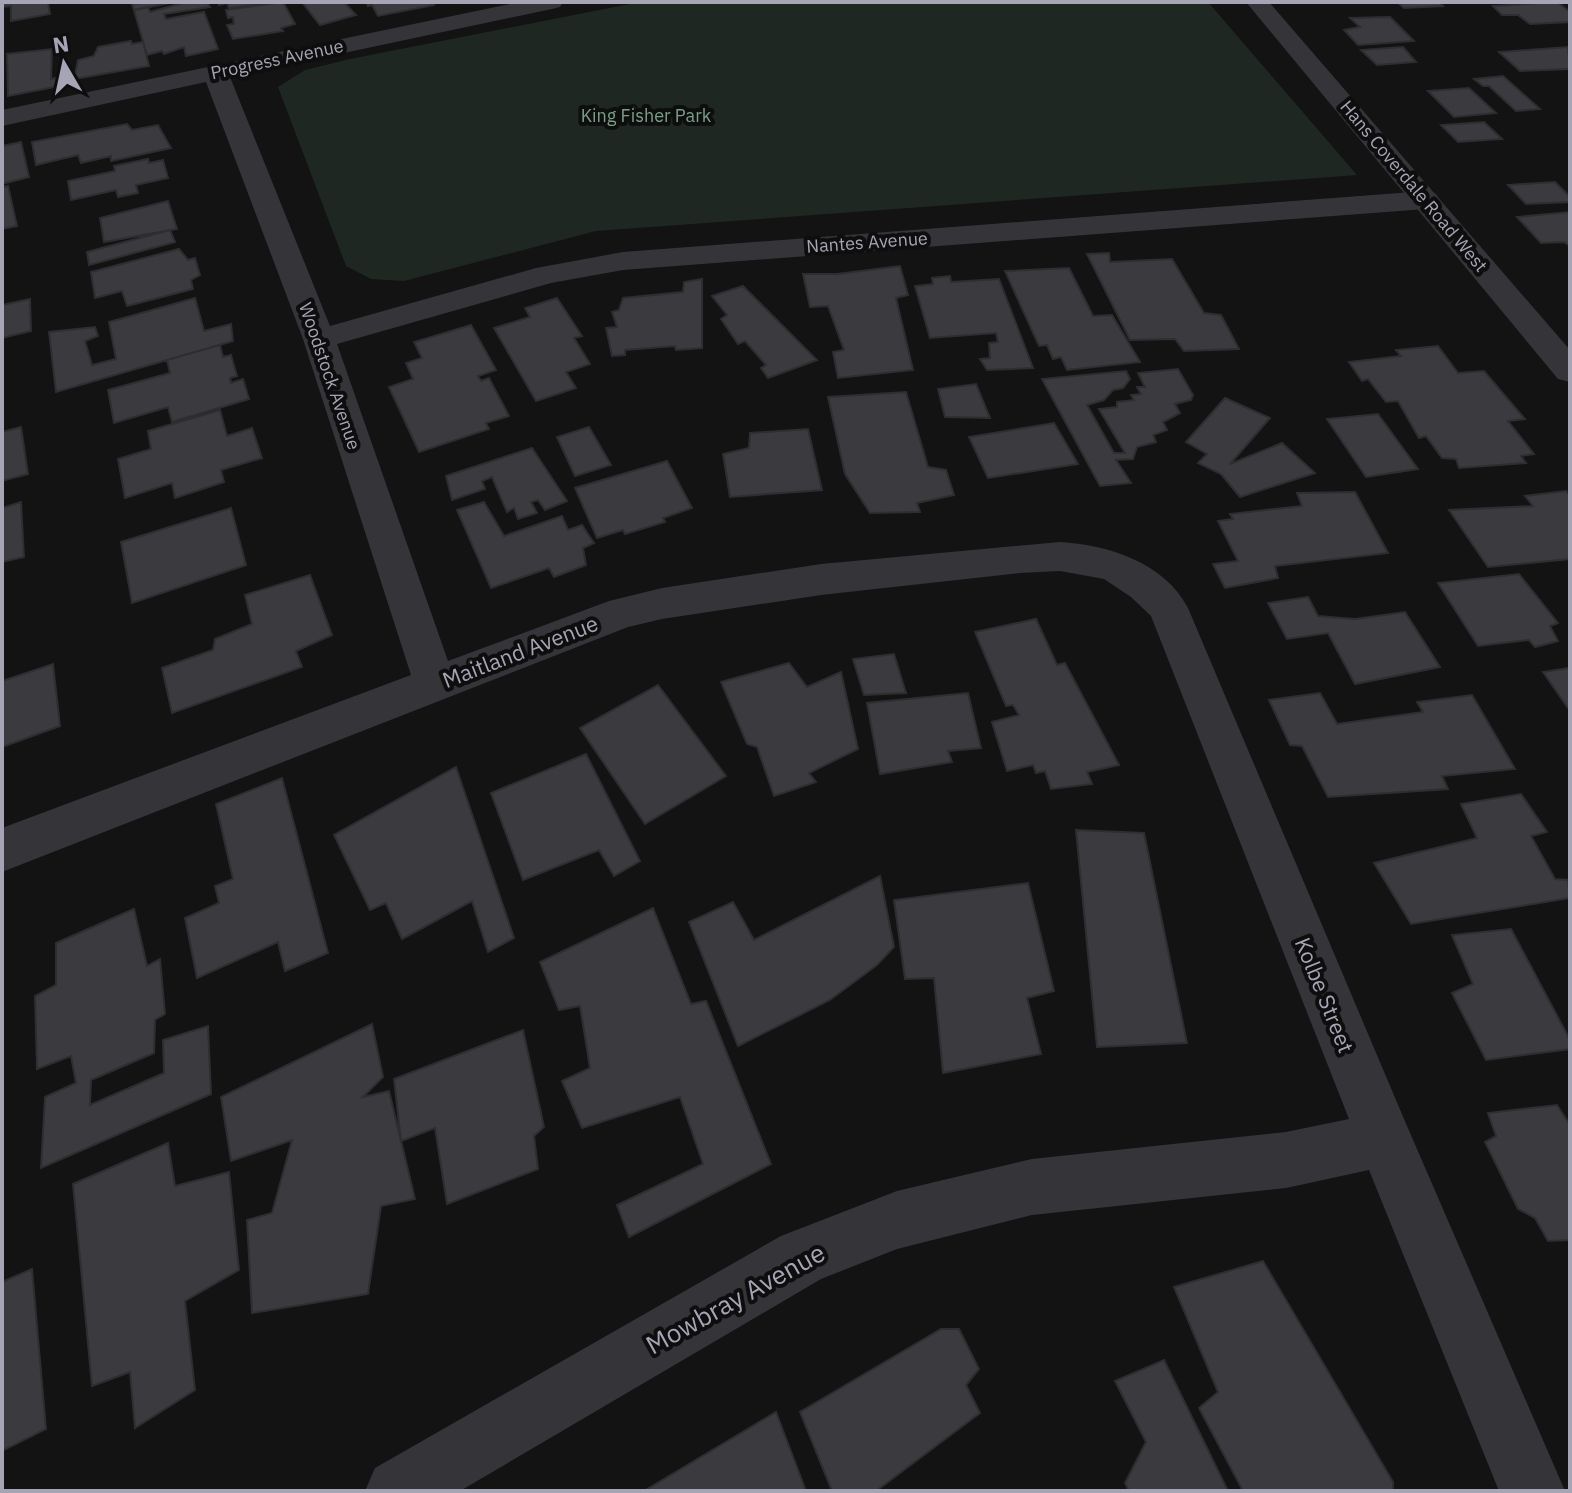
<svg xmlns="http://www.w3.org/2000/svg" width="1572" height="1493" font-family="'IBM Plex Sans',sans-serif">
	<rect width="100%" height="100%" fill="#131314"/>
	<path fill="#1f2722" d="M640 2H1208L1357 175 596 231 404 281 371 279 346 266 278 87 305 70 350 59Z"/>
	<path fill="#3b3a3f" stroke="#2e2d30" stroke-width="2" d="M2 2H48L50 14 11 21V6L2 7Z
		M142 2H175L134 10 132 4Z
		M186 2H207L210 7 164 14 166 19 204 12 218 49 186 56 184 47 164 54 162 51 147 55 134 10 148 7 150 12Z
		M218 2H275L229 8 227 3 219 5Z
		M283 2 295 24 281 28 283 31 233 39 227 25 234 24 233 17 228 18 226 10Z
		M302 2H344L356 15 320 25Z
		M366 2H433L434 5 378 16 372 5 368 6Z
		M1397 2H1439L1443 6 1404 8Z
		M1557 2 1570 12V22L1530 24 1518 15H1502L1493 6Z
		M1390 17 1414 41 1358 45 1344 30 1360 27 1350 18Z
		M131 41 132 44 143 42 149 66 74 79 78 60 94 56 98 47Z
		M1403 47 1416 62 1377 65 1361 50Z
		M1568 47 1570 69 1520 71 1499 52Z
		M52 49 51 79 65 76V85L8 96 7 54Z
		M1503 76 1540 109 1516 111 1489 86H1483L1474 79Z
		M1469 88 1496 113 1454 117 1428 91Z
		M1484 122 1502 139 1458 142 1441 125Z
		M127 124 132 130 158 125 171 148 111 161V156L81 163 78 155 36 165 32 142Z
		M21 142 29 177 2 184V146Z
		M148 159 149 163 163 160 168 178 136 185 138 193 118 197 116 190 71 200 68 181 115 171 114 166Z
		M1555 182 1570 197V202L1526 204 1508 185Z
		M8 186 17 226 2 229V187Z
		M168 201 177 229 104 242 100 218Z
		M1570 212V246L1564 242 1541 243 1517 217Z
		M170 230 175 242 89 265 87 252Z
		M179 249 188 260 195 258 200 275 191 280 193 289 127 306 122 291 95 298 91 272Z
		M1109 253 1110 262 1172 259 1204 313 1221 315 1239 349 1184 351 1175 339 1130 340 1087 254Z
		M900 266 908 295 896 298 913 370 838 378 833 352 844 350 828 306 810 307 803 274H837Z
		M1069 268 1093 316 1112 315 1140 362 1067 370 1061 357 1053 359 1047 345 1039 346 1005 271Z
		M950 276 951 282 999 279 1033 368 987 370 980 359 990 358 989 343 998 342 996 333 930 338 915 286 933 284 932 278Z
		M702 279V348L676 350 675 346 625 350V355L612 356 606 328 617 327 612 312 619 310 623 298 683 292 684 282Z
		M743 286 817 360 768 378 761 368 766 365 745 341 738 344 721 319 727 315 712 296Z
		M195 298 204 331 231 324 233 341 56 392 49 332 95 327 98 336 85 341 92 365 116 359 109 322Z
		M557 298 582 336 574 338 590 364 566 372 576 388 536 401 494 328 530 317 525 308Z
		M30 299 31 331 2 338V305Z
		M471 325 496 370 478 376 481 381 489 378 509 416 486 423 489 429 419 452 389 387 413 379 406 363 422 358 414 342Z
		M220 345 223 357 231 355 237 376 230 378 231 383 243 379 249 399 172 422 168 407 114 423 108 390 170 373 167 360Z
		M1438 346 1458 373 1484 371 1525 419 1508 421 1534 454 1521 456 1526 463 1459 468 1456 459 1442 458 1426 436 1419 438 1398 401 1386 402 1368 379 1362 381 1349 362 1401 356 1396 350Z
		M1178 369 1193 395 1191 400 1175 404 1180 413 1163 422 1167 430 1153 435 1156 442 1137 447 1133 459 1116 460 1131 483 1100 486 1042 379 1126 371 1130 379 1123 388 1113 390 1104 400 1087 405 1114 453H1125L1099 409 1117 407V402L1134 400 1131 395 1141 394 1137 387H1145L1138 373Z
		M976 384 990 418 945 417 938 389Z
		M906 392 928 467 946 470 954 495 917 503 920 512 870 513 845 474 828 397Z
		M1225 398 1270 418 1230 464 1282 443 1315 473 1240 497 1221 474 1198 463 1207 454 1186 442Z
		M220 410 227 436 252 428 262 458 221 470 224 482 175 498 172 483 125 498 118 459 151 449 148 431Z
		M1378 414 1418 469 1366 477 1327 419Z
		M1054 423 1078 464 988 478 969 437Z
		M21 427 28 474 2 481V432Z
		M589 427 611 465 575 476 557 437Z
		M808 429 822 490 730 497 723 454 749 448 750 433Z
		M532 448 567 501 545 510 538 500 531 502 537 513 518 519 514 508 507 512 492 477 482 481 485 489 452 500 446 476Z
		M667 461 692 508 663 518 665 522 625 534 623 530 597 538 575 488Z
		M1566 491 1570 496V559L1488 567 1449 510 1533 506 1525 496Z
		M1355 492 1388 553 1275 566 1278 578 1225 588 1213 564 1238 561 1218 521 1233 519 1230 514 1302 506 1297 493Z
		M21 502 24 557 2 562V508Z
		M484 502 504 536 562 516 568 530 582 525 594 543 583 548 586 565 554 577 549 568 491 588 457 510Z
		M231 508 246 565 132 603 121 542Z
		M1519 574 1558 623 1550 626 1558 641 1535 647 1529 640 1478 646 1438 583Z
		M310 575 332 635 296 651 302 667 172 713 162 668 213 650 215 639 252 624 245 595Z
		M1308 597 1318 616 1355 619 1405 612 1440 667 1355 684 1328 633 1287 639 1268 603Z
		M1036 619 1057 665 1065 663 1119 765 1087 772 1092 784 1051 789 1045 771 1036 773 1033 765 1007 771 992 722 1019 715 1013 705 1006 706 975 632Z
		M894 654 906 693 864 695 853 659Z
		M789 663 807 687 841 672 858 749 809 773 816 782 774 796 757 747 747 744 721 682Z
		M53 664 60 726 2 747V681Z
		M1570 668V711L1543 672Z
		M658 685 726 776 645 824 580 728Z
		M968 693 981 748 948 751 952 762 880 774 867 703Z
		M1320 693 1337 724 1423 712 1417 702 1472 695 1515 769 1442 776 1448 789 1328 797 1302 746 1290 745 1269 700Z
		M586 754 640 861 614 876 599 850 523 880 491 793Z
		M456 767 514 938 488 952 472 901 402 939 386 903 370 910 334 835Z
		M282 778 328 953 285 971 278 942 197 978 185 918 219 903 215 886 233 879 216 804Z
		M1521 794 1547 832 1531 836 1555 879 1568 880 1570 898 1411 924 1374 863 1477 838 1461 804Z
		M1076 830 1144 833 1187 1043 1097 1047Z
		M880 876 894 947 877 965 830 1000 738 1046 689 922 733 902 754 940Z
		M1028 883 1054 991 1027 998 1041 1054 943 1073 934 978 905 979 894 900Z
		M653 908 691 1004 706 1001 771 1164 629 1237 617 1205 703 1164 680 1097 582 1128 562 1081 590 1068 580 1006 559 1010 540 962Z
		M134 909 147 966 160 959 165 1014 155 1020 154 1053 91 1080 90 1105 164 1073 163 1040 208 1026 211 1094 41 1168 45 1097 76 1083 71 1056 37 1069 35 996 56 985V943Z
		M1511 929 1570 1040V1049L1486 1060 1452 993 1473 984 1452 935Z
		M372 1024 383 1077 363 1097 389 1091 415 1199 381 1206 368 1294 252 1313 247 1220 272 1213 292 1140 231 1161 221 1097Z
		M523 1030 544 1127 534 1136 538 1169 447 1204 435 1128 401 1141 394 1079Z
		M1557 1105 1570 1125V1240L1548 1241 1535 1218 1518 1209 1485 1142 1496 1136 1488 1113Z
		M168 1143 175 1186 229 1172 239 1270 185 1301 195 1390 135 1428 130 1372 92 1386 73 1184Z
		M1263 1261 1393 1482V1491H1243L1199 1408 1218 1392 1174 1287Z
		M32 1269 46 1429 2 1451V1282Z
		M941 1329H959L979 1369 966 1385 980 1413 876 1491H832L800 1412Z
		M1164 1360 1228 1491H1129L1125 1483 1146 1442 1115 1381Z
		M776 1412 806 1491H644Z"/>
	<g fill="none" stroke-linecap="round" stroke-linejoin="round">
		<path fill="#353439" fill-rule="evenodd" d="M519 2H563L560 7 552 9 230 77 330 326 536 268 623 252 1426 191 1436 194 1440 200 1436 206 1426 209 623 270 551 283 337 344 448 661 609 601 662 588 821 564 1060 542C1108 545 1164 562 1188 608L1404 1119 1565 1491H1499L1369 1170 1286 1188 1032 1215 897 1249 821 1279 460 1491H365L375 1468 781 1236 897 1191 1032 1159 1286 1132 1349 1119 1151 616 1131 597 1104 579 1060 571 1020 573 821 595 662 619 628 627 2 872V828L411 675 303 339 206 82 2 126V110Z"/>
		<path fill="#353439" fill-rule="evenodd" d="M1246 2H1269L1570 350V382L1558 379Z"/>
	</g>
	<g text-anchor="middle" dominant-baseline="central" stroke-width="8" stroke-linejoin="round" paint-order="stroke">
		<g font-size="18" fill="#a5a5b5" stroke="#0e0e0f">
			<text transform="translate(277 59) rotate(-12)">Progress Avenue</text>
			<text transform="translate(1414 186) rotate(50)">Hans Coverdale Road West</text>
			<text transform="translate(867 242) rotate(-4)">Nantes Avenue</text>
			<text transform="translate(330 376) rotate(71)">Woodstock Avenue</text>
		</g>
		<g font-size="18" fill="#7c9f88" stroke="#0e0e0f">
			<text x="646" y="115">King Fisher Park</text>
		</g>
		<g font-size="22" fill="#a5a5b5" stroke="#0e0e0f">
			<text transform="translate(520 651) rotate(-21)">Maitland Avenue</text>
			<text transform="translate(1325 995) rotate(68)">Kolbe Street</text>
		</g>
		<g font-size="26" fill="#a5a5b5" stroke="#0e0e0f">
			<text transform="translate(735 1298) rotate(-29)">Mowbray Avenue</text>
		</g>
	</g>
	<rect width="1572" height="1493" fill="none" stroke="#a5a5b5" stroke-width="8"/>
	<g transform="translate(64 64) rotate(351)" stroke="#0e0e0f" stroke-width="6" paint-order="stroke">
	<path d="M0-6L14 30L0 20L-14 30Z" fill="#a5a5b5"/>
	<text y="-12" font-size="22" font-weight="bold" text-anchor="middle" fill="#a5a5b5">N</text>
	</g>
</svg>
